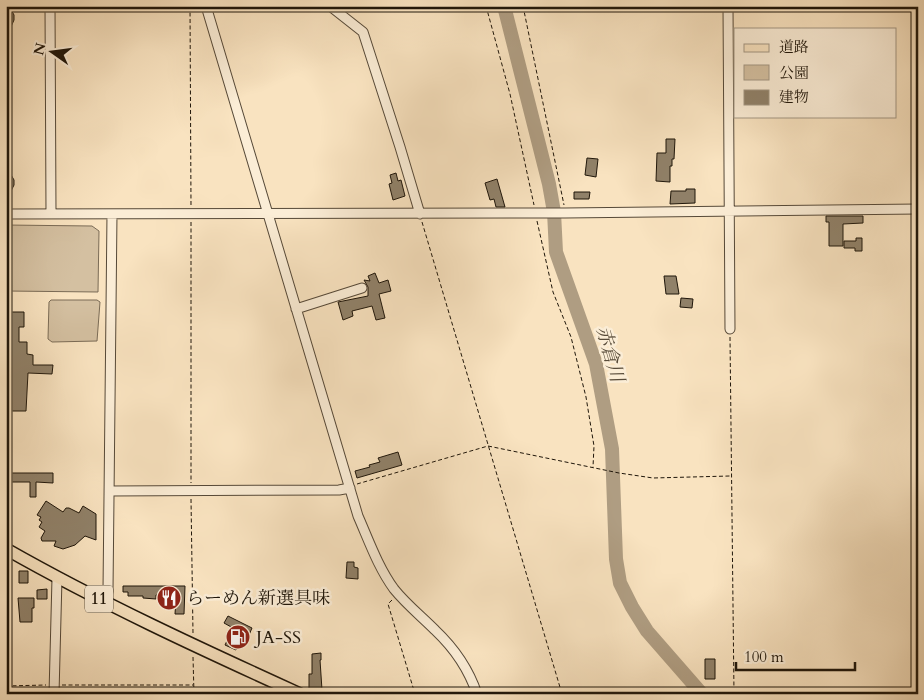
<svg xmlns="http://www.w3.org/2000/svg" width="924" height="700" font-family="Cardo,'Noto Serif JP',serif">
	<rect width="100%" height="100%" fill="#f9e3c0"/>
	<filter id="stains"><feTurbulence type="fractalNoise" baseFrequency=".004" numOctaves="4"/><feColorMatrix values="0 0 0 0 .2 0 0 0 0 .09 0 0 0 0 .02 0 0 0 .5 -.17"/></filter>
	<radialGradient id="worn" r=".72"><stop offset=".6" stop-color="#630" stop-opacity="0"/><stop offset="1" stop-color="#630" stop-opacity=".3"/></radialGradient>
	<path fill="#d4c0a1" stroke="#7a6b56" d="M6 225 92 226 99 231 98 292 6 291Z
		M51 300H97L100 302 97 341 52 342 48 339 49 302Z"/>
	<g fill="none" stroke-linecap="round" stroke-linejoin="round">
		<path stroke="#af9d82" stroke-width="14" d="M504 6 549 184 554 212 556 252 596 364 612 449 616 559 620 583 632 607 647 631 702 694"/>
	</g>
	<path fill="#908169" stroke="#1f160a" d="M6 6H9L14 15V20L6 38Z
		M666 139H675L674 159H672V166H670V182L656 181 657 153H666Z
		M587 158 598 159 596 177 585 175Z
		M6 166 14 180V185L6 201Z
		M396 173 398 181 401 180 405 196 393 200 389 184 392 183 390 175Z
		M497 179 505 207H496L494 199 490 200 485 183Z
		M686 189H695V203L670 204 671 191H686Z
		M574 192H590L589 199H574Z
		M826 216H863V223L843 224V246H829V222H826Z
		M856 238H862V251H855V248H844V241H856Z
		M375 273 379 283 388 280 391 291 379 294 385 318 376 320 372 306 352 311 353 316 343 320 338 302 368 296V287L364 280 370 281 368 276Z
		M664 276H676L679 294H666Z
		M681 298 693 299 692 308 680 307Z
		M6 312H24V327H19V342H27V354L33 355V365H53L52 374 28 373 26 411H6Z
		M398 452 402 465 357 478 355 471 370 467 369 465 380 462 378 458Z
		M6 473H53V483L36 482V497H30V482H6Z
		M46 501 63 512 66 508H69L79 513 83 506 96 514V540L85 536 75 545 63 549 54 546 56 541H42L41 538 45 531 39 527 42 522 39 520 41 517 37 515Z
		M347 562H354V567L358 568V579L346 578Z
		M19 571H28V583H19Z
		M123 586H185L184 614H175L176 598H174V592H161V595H156V599L143 598V596H128V592H123Z
		M47 589V599H37V590Z
		M18 598H34V608H32V622H20Z
		M228 616 252 628 249 635 244 633 236 650 225 645 233 628 224 623Z
		M321 653V660H320L322 690H309V674H312V654Z
		M705 659H715V679H705Z"/>
	<g fill="none" stroke-linecap="round" stroke-linejoin="round">
		<defs>
			<path id="minor" d="M50 6 51 213
				M206 6 358 516C369 541 378 567 394 589 406 604 421 616 435 630 453 647 469 670 477 694
				M330 6 363 32 400 147 420 214
				M728 6 730 329
				M6 214 565 213 918 209
				M296 309 362 288
				M109 491 339 490 350 488
				M106 602 108 591 112 214
				M54 694 57 578"/>
			<path id="major" d="M6 549C101 603 201 649 300 694"/>
		</defs>
		<use href="#minor" stroke="#564938" stroke-width="11"/>
		<use href="#major" stroke="#1f160a" stroke-width="14"/>
		<path stroke="#1f160a" stroke-width="1" stroke-dasharray="4 2.5" stroke-linecap="butt" d="M190 6 191 205
			M486 6 510 94 534 205
			M523 6 564 205
			M537 221 553 292 571 337 586 397 594 446 593 467
			M191 222V483
			M422 222 562 694
			M730 337 734 694
			M357 484 488 446 619 473 653 478 730 476
			M191 499 193 633
			M392 600 388 604 415 694
			M193 657 194 694
			M62 685H193
			M6 686 46 685"/>
		<use href="#minor" stroke="#fbedd6" stroke-width="9"/>
		<use href="#major" stroke="#f9e3c0" stroke-width="11"/>
	</g>
	<defs>
		<symbol id="restaurant-disc" viewBox="-11 -11 22 22"><circle r="9.5" fill="#8f2418" stroke="#fbedd6"/><path d="M-5-6h1v4h1v-4h1v4h1v-4h1v5L-1.5 .5V6h-2V.5L-5-1ZM5-6V6H3V1.5H1.5Q1.5-4 5-6Z" fill="#fff"/></symbol>
		<symbol id="fuel-disc" viewBox="-11 -11 22 22"><circle r="9.5" fill="#8f2418" stroke="#fbedd6"/><path d="M-5.5-6h7V0h2V4h1.3V-2.5L3-4.5l.8-.8L6-3V5H2.5V1h-1V6h-7ZM-4.2-4.7v3.2H.2V-4.7Z" fill="#fff"/></symbol>
	</defs>
	<g fill-rule="evenodd">
		<use href="#restaurant-disc" x="155" y="584" width="28" height="28"/>
		<use href="#fuel-disc" x="224" y="623" width="28" height="28"/>
	</g>
	<g text-anchor="middle" dominant-baseline="central" stroke-width="5" stroke-linejoin="round" paint-order="stroke">
		<rect fill="#fbedd6" stroke="#615647" stroke-width="1" x="85" y="585.5" width="28" height="27" rx="4"/>
		<g font-size="16" font-weight="bold" fill="#1f160a">
			<text x="99" y="599">11</text>
		</g>
		<g font-size="18" fill="#1f160a" stroke="#fbedd6" text-anchor="start">
			<text x="186" y="598">らーめん新選具味</text>
			<text x="256" y="637">JA-SS</text>
		</g>
		<g font-size="19" font-style="italic" fill="#594c3a" stroke="#fbedd6">
			<text transform="translate(610 354) rotate(74)">赤倉川</text>
		</g>
	</g>
	<rect width="924" height="700" fill="none" stroke="#f9e3c0" stroke-width="25"/>
	<rect x="8" y="8" width="909" height="685" fill="none" stroke="#1f160a" stroke-width="2.5"/>
	<rect x="12" y="12" width="899" height="675" fill="none" stroke="#1f160a"/>
	<rect x="734" y="28" width="162" height="90" fill="#fbedd6" stroke="#a39784"/>
	<rect x="744" y="44" width="25" height="8" fill="#f9e3c0" stroke="#a39784"/>
	<text x="779" y="52" font-size="15" fill="#1f160a">道路</text>
	<rect x="744" y="65" width="25" height="15" fill="#d4c0a1" stroke="#a39784"/>
	<text x="779" y="78" font-size="15" fill="#1f160a">公園</text>
	<rect x="744" y="90" width="25" height="15" fill="#908169" stroke="#a39784"/>
	<text x="779" y="102" font-size="15" fill="#1f160a">建物</text>
	<g transform="translate(52 52) rotate(284)" stroke="#fbedd6" stroke-width="4" paint-order="stroke">
	<path d="M0-4L9 19L0 12L-9 19Z" fill="#1f160a"/>
	<text y="-8" font-size="14" font-weight="bold" text-anchor="middle" fill="#1f160a">N</text>
	</g>
	<path d="M736 662v8h119v-8" fill="none" stroke="#1f160a" stroke-width="2.5"/>
	<text x="744" y="662" font-size="15" fill="#1f160a" stroke="#fbedd6" stroke-width="4" paint-order="stroke">100 m</text>
	<rect width="100%" height="100%" filter="url(#stains)"/>
	<rect width="100%" height="100%" fill="url(#worn)"/>
</svg>
